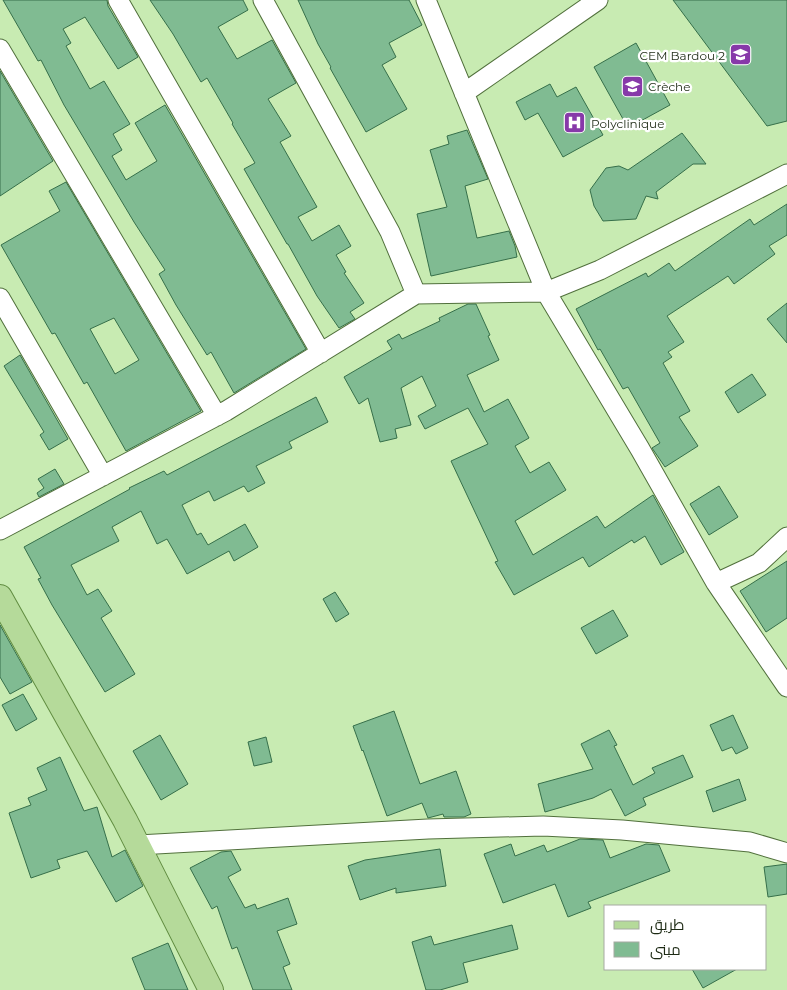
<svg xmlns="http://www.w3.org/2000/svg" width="787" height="990" font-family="Montserrat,Cairo,sans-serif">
	<rect width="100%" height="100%" fill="#c8ebb2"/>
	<path fill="#80bb92" stroke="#366f4a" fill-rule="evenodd" d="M3 0H107L108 6 138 57 118 69 85 17 63 29 71 43 66 46 90 89 104 81 130 124 113 134 122 150 112 156 126 180 157 161 135 123 165 105 306 349 234 393 211 352 207 355 176 305 159 274 165 270 134 222 64 105 41 60 38 61Z
		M150 0H243L248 10 218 27 237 59 272 40 296 83 268 99 291 136 280 142 317 207 298 217 312 241 339 225 351 246 336 255 346 272 344 273 364 303 350 312 355 319 339 328 317 296 288 244H287L244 169 255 163 232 124 233 123 207 78 201 82 173 34Z
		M298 0H409L422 25 389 43 396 57 382 65 407 109 366 132 330 68 331 67 318 44Z
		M673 0H787V121L767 126Z
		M636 43 670 105 628 128 594 67Z
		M0 71 53 161 0 196Z
		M550 84 557 97 576 87 603 135 563 157 538 113 525 120 516 102Z
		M467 130 488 179 465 186 477 238 509 231 515 246 517 257 431 276 417 214 447 207 430 150 449 144 447 136Z
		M682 133 706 164H693L656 192 658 199 646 196 636 219 603 221 594 206 590 190 606 168 619 166 628 170Z
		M66 182 201 411 126 451 87 382 84 384 55 333 52 334 1 245 60 211 49 191ZM114 318 139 360 115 374 90 329Z
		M787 204V235L769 246 775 254 734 284 728 276 667 316 684 342 668 352 672 357 663 363 690 411 679 417 698 446 665 467 652 448 660 443 628 387 623 389 600 349 598 350 576 309 646 273 648 277 669 263 675 271 750 219 754 225Z
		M787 303V343L767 319Z
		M468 304H476L490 335 488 336 499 360 467 375 484 412 508 399 529 438 515 446 530 473 549 462 566 490 515 521 533 555 597 516 605 528 653 495 684 552 661 565 645 536 634 543 632 540 589 567 583 557 514 595 495 562 498 561 451 461 488 444 468 408 425 429 418 416 436 406 422 376 401 388 411 425 395 429 397 438 380 442 368 398 359 404 344 377 392 349 387 341 399 334 402 339 440 321 439 318Z
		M20 355 68 439 49 450 40 435 44 432 4 366Z
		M752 374 766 395 738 413 725 392Z
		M316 397 328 422 289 442 292 448 256 466 265 483 248 492 244 486 214 501 209 491 182 505 197 535 201 533 208 545 245 524 258 547 234 561 229 551 187 574 167 539 157 544 141 511 112 527 119 541 71 565 87 595 98 589 112 611 101 618 135 674 105 692 52 605 38 579 41 578 24 547 130 489 129 488 164 471 167 475Z
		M55 469 64 484 39 497 37 493 44 488 38 479Z
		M719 486 738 517 709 535 690 504Z
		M787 561V618L766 632 740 591Z
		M335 592 349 614 336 622 323 599Z
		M613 610 628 636 596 654 581 628Z
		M0 625 32 682 10 694 0 677Z
		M23 694 37 719 16 731 2 705Z
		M394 711 420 784 456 771 471 814 464 817H444L443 814 428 818 422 803 387 816 363 750 362 751 353 726Z
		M733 715 748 748 736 754 732 747 722 751 710 725Z
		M609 730 617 745 614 746 633 785 655 773 652 768 683 755 693 777 643 798 646 805 625 816 611 789 593 798 545 812 538 784 593 769 581 744Z
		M160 735 188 784 161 800 133 751Z
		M266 737 272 762 254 766 248 742Z
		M60 757 84 811 97 807 112 857 125 850 143 886 116 902 87 851 57 860 60 868 31 878 9 813 31 805 28 798 47 790 37 768Z
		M739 779 746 800 713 812 706 791Z
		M580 839 603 840 610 858 646 844 659 845 670 871 588 902 591 908 568 917 555 884 503 903 484 854 511 844 515 856 544 845 547 852Z
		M440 849 446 886 396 893V888L360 900 348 866 365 860Z
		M231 851 241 870 228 877 245 908 255 904 257 909 288 898 297 924 277 931 290 964 283 967 292 990H253L237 947 232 949 217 906 212 909 190 868 221 852Z
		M787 864V894L768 897 764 867Z
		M512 925 518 949 463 963 468 982 440 990H426L412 942 431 936 434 945Z
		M168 943 188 990H145L132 958Z
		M692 969H737L703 988Z"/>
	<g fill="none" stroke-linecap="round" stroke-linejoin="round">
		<defs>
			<path id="minor" d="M118 0 321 353
				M263 0 390 232 416 294
				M426 0 546 292 640 449 716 583 787 687
				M0 49 217 416
				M464 93 598 0
				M0 298 103 476
				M0 530 226 411 416 294 546 292 600 270 787 174
				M716 583 759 563 787 537
				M138 845 428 829 543 826 622 830 750 842 787 853"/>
			<path id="major" d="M0 597 125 820 211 990"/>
		</defs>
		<use href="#minor" stroke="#51703c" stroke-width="21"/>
		<use href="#major" stroke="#608c40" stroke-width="26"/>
		<use href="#minor" stroke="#fff" stroke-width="19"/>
		<use href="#major" stroke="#b5da9a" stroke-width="24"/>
	</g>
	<defs>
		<symbol id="school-square" viewBox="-11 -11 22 22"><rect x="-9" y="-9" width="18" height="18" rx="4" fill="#8739a9" stroke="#fff"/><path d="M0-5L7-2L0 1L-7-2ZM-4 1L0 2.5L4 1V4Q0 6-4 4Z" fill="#fff"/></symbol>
		<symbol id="hospital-square" viewBox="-11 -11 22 22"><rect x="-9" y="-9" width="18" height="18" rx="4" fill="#8739a9" stroke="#fff"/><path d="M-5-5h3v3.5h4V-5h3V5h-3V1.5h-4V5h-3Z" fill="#fff"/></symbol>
	</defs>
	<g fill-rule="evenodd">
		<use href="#school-square" x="728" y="42" width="25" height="25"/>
		<use href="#school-square" x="620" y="74" width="25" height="25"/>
		<use href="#hospital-square" x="562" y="110" width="25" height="25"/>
	</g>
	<g text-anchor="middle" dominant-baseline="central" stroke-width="4.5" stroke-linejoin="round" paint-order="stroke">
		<g font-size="12" fill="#1d2a14" stroke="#fff" text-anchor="start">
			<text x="725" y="55" text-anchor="end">CEM Bardou 2</text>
			<text x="648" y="86">Crèche</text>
			<text x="591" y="123">Polyclinique</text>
		</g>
	</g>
	<rect x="604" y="905" width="162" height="65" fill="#ffffff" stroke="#a5aaa1"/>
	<rect x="614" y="921" width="25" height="8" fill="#b5da9a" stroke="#a5aaa1"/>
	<text x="650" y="930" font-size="15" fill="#1d2a14">طريق</text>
	<rect x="614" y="942" width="25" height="15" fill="#80bb92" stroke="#a5aaa1"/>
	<text x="650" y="955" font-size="15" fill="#1d2a14">مبنى</text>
</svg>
